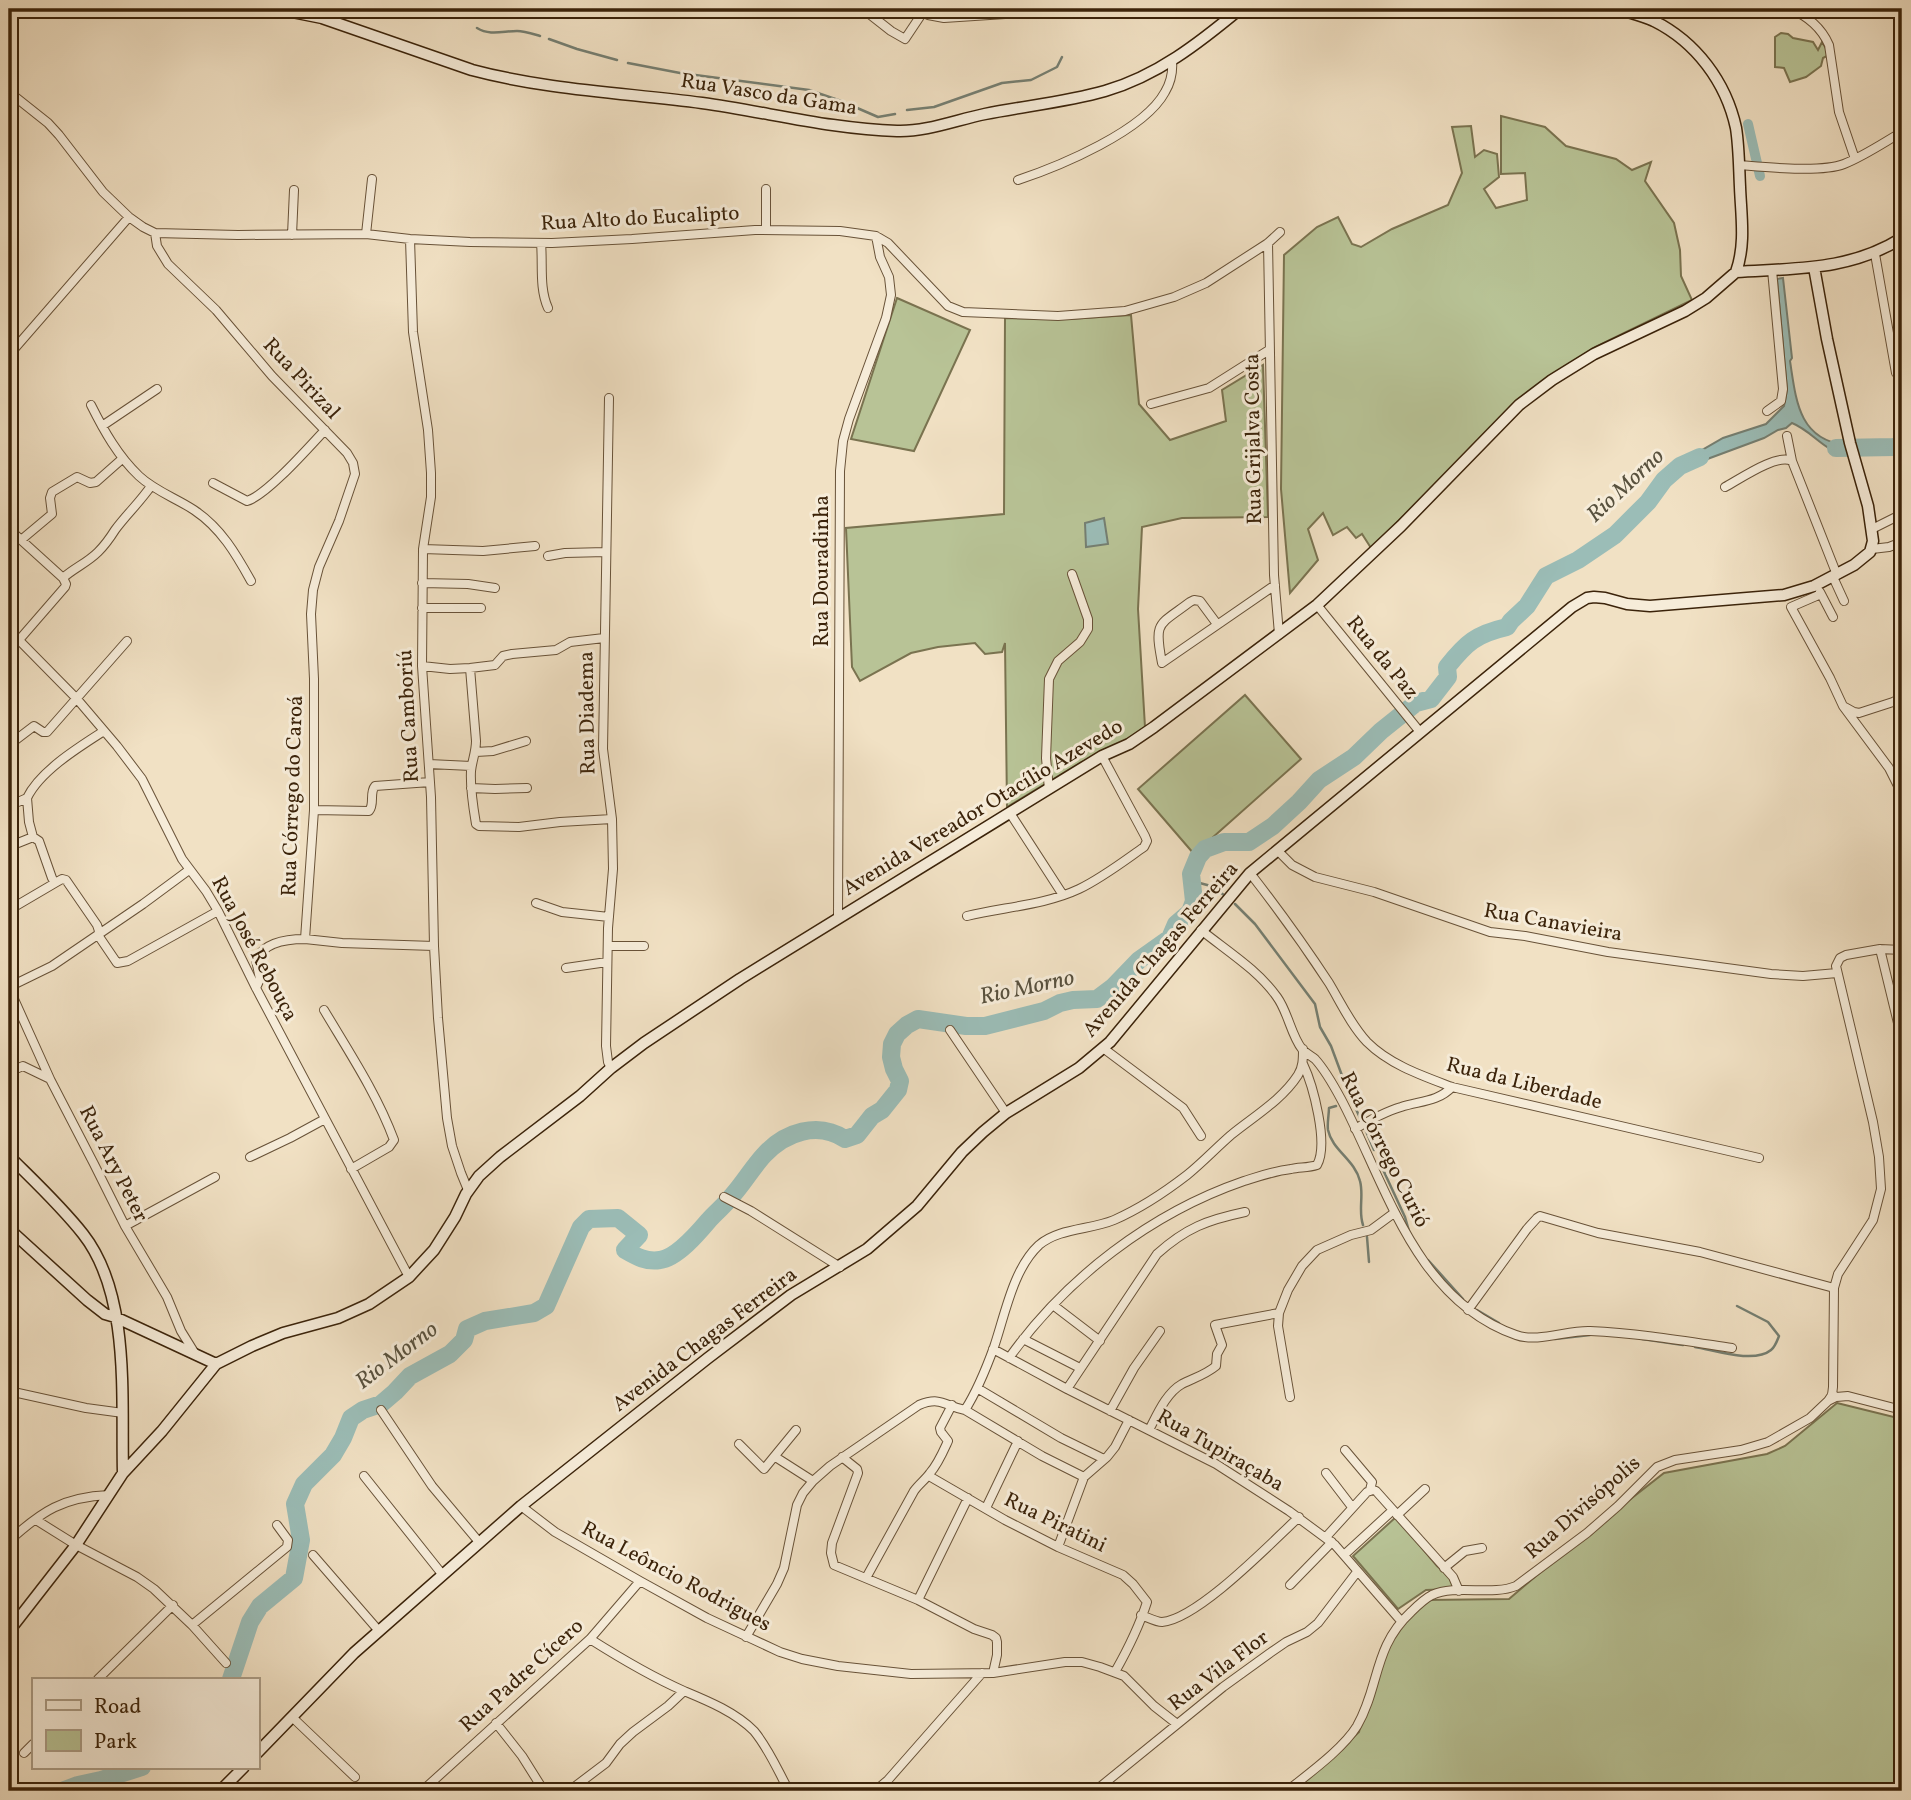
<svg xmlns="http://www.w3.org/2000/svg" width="1911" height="1800" font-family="Vollkorn,serif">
	<rect width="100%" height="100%" fill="#f1e1c4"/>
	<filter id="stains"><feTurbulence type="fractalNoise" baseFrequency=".00286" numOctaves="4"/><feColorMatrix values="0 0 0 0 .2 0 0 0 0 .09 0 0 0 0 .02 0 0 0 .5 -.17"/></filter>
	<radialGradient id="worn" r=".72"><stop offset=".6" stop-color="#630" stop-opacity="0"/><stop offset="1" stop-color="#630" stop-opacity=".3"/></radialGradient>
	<path fill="#b8c396" stroke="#7a7350" stroke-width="2" d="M1781 33 1788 34 1793 38 1813 42 1818 50 1822 42 1827 50V56L1823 58 1821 66 1806 77 1790 82 1784 68 1775 67V37Z
		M1501 116 1545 127 1566 146 1616 159 1632 170 1651 162 1645 181 1674 223 1680 250 1681 276 1692 300 1595 347 1528 392 1371 548 1362 534 1356 538 1347 527 1333 535 1323 513 1308 529 1318 560 1290 593 1281 489 1284 255 1317 227 1338 217 1352 244 1361 247 1392 229 1448 205 1462 173 1452 127 1471 126 1475 157 1484 150 1497 154 1499 177 1484 189 1496 208 1527 200 1525 173 1501 174Z
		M897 298 970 330 914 451 851 439Z
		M1131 315 1139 404 1170 440 1226 421 1222 390 1263 365 1268 517 1182 518 1142 527 1138 609 1145 727 1120 744 1080 763 1007 807 1005 643 1002 652 985 654 975 643 938 647 911 653 860 681 852 667 846 528 1004 514 1005 318 1068 319Z
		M1245 695 1301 759 1194 854 1138 789Z
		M1837 1403 1902 1419V1791H1294L1359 1732 1375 1668 1391 1630 1426 1600 1509 1599 1582 1537 1664 1473 1767 1454 1785 1446Z
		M1396 1517 1437 1566 1449 1576 1453 1586 1452 1589 1426 1590 1398 1609 1353 1556Z"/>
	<path fill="#9bbdb7" stroke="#757f72" stroke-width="2" d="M1783 278 1792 358 1790 361C1796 399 1798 439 1845 445L1846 455C1824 451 1812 431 1792 423L1786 428 1778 430 1764 438 1683 468 1678 464 1723 438 1766 424 1784 406 1787 390 1777 279Z
		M1104 518 1108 544 1086 547 1085 523Z"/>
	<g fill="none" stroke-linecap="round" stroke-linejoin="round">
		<path stroke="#757f72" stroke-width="2.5" d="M477 28C490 36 503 31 517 31 524 31 533 34 540 36
			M549 39 577 49 617 60
			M628 63 680 73 809 90 841 101 878 117 895 114
			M907 110 934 107 1002 83 1031 80 1057 67 1062 57
			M1192 881 1211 886 1224 895
			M1235 904 1255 924 1315 1004 1320 1027 1331 1046 1347 1089 1360 1118
			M1336 1106 1329 1108C1329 1114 1327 1123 1328 1130 1332 1150 1355 1160 1360 1181 1364 1196 1358 1210 1363 1225
			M1366 1131 1374 1150
			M1379 1161 1405 1217 1409 1231
			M1367 1237 1369 1262
			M1428 1260 1463 1299
			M1477 1310 1499 1323
			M1555 1339 1590 1335
			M1642 1339 1683 1345
			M1695 1347C1714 1350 1754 1364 1771 1350 1775 1347 1777 1341 1779 1336L1768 1322 1737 1306"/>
		<path stroke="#9bbdb7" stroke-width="10" d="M1748 124 1760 176"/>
		<path stroke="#9bbdb7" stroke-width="18" d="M1836 448 1894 447 1902 445
			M231 1679 250 1622 260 1606 294 1578 301 1540 295 1504 304 1484 333 1455 343 1438 351 1418 363 1410 381 1404 395 1392 410 1376 450 1354 464 1340 467 1329 485 1321 534 1313 546 1306 581 1227 589 1219 618 1218 639 1235 625 1250C637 1257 646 1262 660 1260 677 1258 698 1233 709 1220 716 1212 724 1206 731 1197 743 1184 752 1168 764 1155 785 1132 818 1121 845 1139L857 1135 872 1116 882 1110 898 1090 900 1081 894 1069 891 1057 892 1044 897 1034 907 1025 918 1019 966 1026H985L1044 1011 1060 1003 1073 1000 1097 999 1113 987 1139 960 1170 938 1176 924 1190 912 1194 901 1191 874 1198 857 1205 849 1224 842H1249L1273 826 1299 802 1319 780 1354 757 1381 731 1416 703 1431 699 1448 677 1447 667C1466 643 1476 634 1507 627L1511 621 1527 606 1546 576 1578 560 1615 535 1648 502 1664 480 1680 466 1700 457
			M62 1791 78 1785 101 1780 142 1767"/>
		<defs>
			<path id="street" d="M863 9 891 31 905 39 923 12
				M920 9 928 15 944 18 1005 14 1026 9
				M1791 9C1808 17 1821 27 1829 45L1839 112 1855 159
				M1900 9 1902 23
				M9 92 48 123 59 135 103 192 129 217 143 227 155 233 238 235 366 234 410 239 470 242 552 243 632 239 755 230 840 231 876 236 888 243 948 306 963 312 1058 316 1125 311 1174 297 1206 283 1268 243 1280 232
				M1739 165C1765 167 1821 173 1844 164 1864 156 1883 143 1902 132
				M1018 180C1060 166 1144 131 1165 92 1171 82 1173 71 1172 60
				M766 189V230
				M155 233 157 246 168 264 216 310 272 376 347 453 353 463 355 474 339 521 319 567 313 590 311 614 314 679V810L305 939C288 939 264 942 256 960L260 979 256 988
				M366 234 372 179
				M292 235 294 190
				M410 239 413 332 428 430 431 473V497L423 549 422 666 431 797 434 946 438 1018 447 1118 452 1146 461 1173 468 1190
				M541 243C543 264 539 288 548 308
				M1268 243 1274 575 1279 634
				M1875 254 1896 373
				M9 355 129 217
				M609 398 603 749 612 819 613 869 608 928 606 1046 608 1062 611 1068
				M1151 404 1209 388 1269 350
				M91 405C104 431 118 456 139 476 155 491 176 498 194 510 221 528 236 554 251 581
				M1767 411 1781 401 1783 389 1772 270
				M102 426 157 389
				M1787 436 1792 461 1837 575
				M213 483 247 501C267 495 309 447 325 430
				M1725 487C1740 479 1777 453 1792 461
				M9 529 63 578
				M1872 529 1902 514
				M21 540 52 514 50 498 52 492 77 477 90 483 96 482 122 459
				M423 549 483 551 535 546
				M1872 549 1889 547 1902 542
				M548 556 565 553 606 552
				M1833 577 1844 601
				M422 583 468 584 495 588
				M1820 592 1833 617
				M1821 594 1791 607 1830 678 1843 706 1889 768 1902 794
				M1317 605 1420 732
				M422 608H481
				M1217 624 1200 601 1194 600 1190 602C1158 626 1154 621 1162 663L1275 585
				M9 630 77 699 117 746 142 779 182 859 206 891 218 911 256 988 409 1277
				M19 640 65 587 66 584 63 578C74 568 87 563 98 552 105 545 110 538 115 530 126 515 140 502 151 486
				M422 666 450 669 470 668 495 665 503 656 512 654 556 650 570 642 604 638
				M470 668 476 741C476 752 472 761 471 771 470 789 473 806 476 824L479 826 519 827 560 822 612 819
				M1845 707 1854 712 1859 713 1893 702 1902 697
				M9 745 34 726 43 732H47L127 641
				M476 752 493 751 526 741
				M429 764 471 766
				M471 788 495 789 527 788
				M1049 789 1046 758 1049 679 1058 661 1080 642 1088 629V619L1072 574
				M27 798 29 822 33 837 39 841 52 878 55 883 62 879 66 880 97 925 99 931 98 935 117 963 128 961 218 911
				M27 798C40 771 79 747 104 731
				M9 800 18 802 27 798
				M314 810 369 811C375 804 369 793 375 786L430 782
				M1010 813 1063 895
				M9 840 18 843 33 837
				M1278 851 1292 865 1315 877 1374 892 1490 932 1525 936 1608 952 1771 974 1803 976 1837 973
				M1250 873C1278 909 1304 945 1329 983 1341 1003 1351 1025 1367 1042 1390 1065 1423 1076 1452 1087L1759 1158
				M536 903 562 912 609 917
				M9 910 55 883
				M967 916C1004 907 1045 905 1079 889 1102 878 1124 861 1144 847L1147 841 1145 836 1102 756
				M838 917 840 471 843 441 849 419 886 318 891 295 889 277 880 257 876 236
				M1201 930C1227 951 1258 970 1277 997 1288 1012 1291 1035 1302 1049 1306 1053 1311 1056 1315 1059 1325 1070 1334 1086 1341 1099 1386 1184 1415 1300 1516 1335 1537 1343 1568 1330 1590 1331 1638 1333 1685 1341 1732 1348
				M305 939 342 943 434 946
				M608 946H644
				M1880 949 1898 1023 1902 1052
				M566 968 607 962
				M9 987 52 966 143 904 189 870
				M9 988 50 1079 94 1164 125 1226 167 1297 181 1331 194 1352
				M324 1010C349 1052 377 1094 394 1140L389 1147 351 1169
				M950 1030 1006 1113
				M1103 1048 1183 1108 1201 1136
				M9 1072 23 1066 50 1079
				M1355 1129C1370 1120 1384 1112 1401 1107 1419 1101 1438 1102 1452 1087
				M250 1157 290 1138 325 1119
				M724 1197 751 1211 840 1267
				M125 1226 215 1177
				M1053 1305 1100 1341
				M1468 1310 1527 1229 1537 1218 1540 1216 1598 1233 1700 1252 1834 1288
				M1023 1339 1080 1368
				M993 1349 1067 1389 1216 1464 1289 1511 1335 1545 1401 1621
				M1009 1358C1066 1278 1151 1213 1244 1181 1260 1176 1274 1171 1291 1169 1299 1167 1308 1168 1317 1165 1329 1144 1313 1085 1303 1064
				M977 1388 1061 1438 1104 1459
				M1067 1389 1157 1254C1186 1228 1207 1220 1245 1212
				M9 1391 86 1408 123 1413
				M1832 1394 1836 1397 1848 1396 1902 1410
				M1290 1397 1278 1326 1279 1313 1288 1290 1302 1266 1317 1250 1351 1235 1371 1230 1394 1213
				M1828 1401 1832 1395 1833 1387 1834 1288 1838 1274 1873 1220 1881 1189 1879 1157 1873 1122 1836 966 1840 958 1846 955 1880 949 1902 950
				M381 1410 432 1486 479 1542
				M965 1410 1042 1456 1084 1477
				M1110 1411 1134 1368 1160 1331
				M1149 1430C1157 1415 1166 1393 1182 1384 1194 1378 1205 1375 1216 1366L1217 1354 1222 1345 1215 1325 1279 1313
				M739 1444 764 1469 773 1458H777L813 1481
				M1345 1450 1372 1482 1370 1490
				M842 1457 857 1469 858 1473 832 1543 831 1553 834 1565 918 1600 974 1629 992 1635 996 1638 997 1642V1655L993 1673
				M773 1458 796 1430
				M1326 1473 1352 1507
				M364 1476 442 1574
				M929 1476 1005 1520 1058 1547 1123 1575 1133 1584 1147 1602C1139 1627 1128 1649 1115 1672
				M521 1506 555 1532 640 1581 707 1618 780 1652 802 1659 838 1666 911 1674 993 1673 1065 1662H1082L1100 1667 1124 1676 1154 1706 1177 1724
				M986 1508 1018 1441
				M1397 1515 1425 1489
				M36 1520 76 1545 137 1577 154 1589 192 1625 226 1663
				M1326 1537 1367 1492 1373 1490 1376 1491 1453 1577 1459 1591
				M9 1541C42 1511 63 1497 109 1495
				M1058 1547 1084 1477 1107 1457 1115 1447 1129 1420
				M313 1555 379 1631
				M1344 1555 1393 1510
				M1444 1568 1465 1551 1482 1548
				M866 1578 914 1491C919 1484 925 1480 930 1473 938 1464 943 1452 948 1441L941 1432 940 1428 952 1405
				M1290 1585 1332 1542
				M918 1600 968 1498
				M1141 1615C1147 1617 1156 1622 1162 1622 1198 1619 1271 1543 1299 1517
				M192 1625 287 1547 288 1540 277 1525
				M746 1637 777 1584 784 1568 797 1505 803 1493 813 1481 830 1466 919 1405C941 1396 945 1406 965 1410 977 1391 986 1369 994 1347 1005 1315 1013 1269 1039 1245 1059 1228 1090 1230 1114 1220 1139 1209 1165 1192 1187 1175 1202 1163 1216 1148 1231 1135 1253 1117 1282 1100 1298 1075 1303 1067 1303 1059 1303 1049
				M590 1639C620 1658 652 1677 684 1691 708 1701 735 1712 754 1731 769 1749 778 1771 789 1791
				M98 1679 173 1605
				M292 1717 355 1777
				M496 1723 522 1756 544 1791
				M24 1753 33 1744
				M422 1791 590 1639 640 1581
				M569 1791 606 1763 620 1744 633 1732 668 1706 684 1691
				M875 1791 888 1780 982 1673
				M1095 1791 1223 1687 1270 1653 1286 1642 1307 1632 1318 1623 1357 1572
				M1287 1791C1308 1774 1343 1749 1357 1726 1380 1686 1373 1647 1411 1612 1417 1606 1424 1599 1432 1595 1456 1584 1492 1596 1516 1586L1587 1533 1618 1506 1657 1467 1675 1460 1741 1450 1768 1442 1810 1418 1828 1401 1836 1397"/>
			<path id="secondary" d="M277 9 322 18 472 70C547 90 626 93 702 103 767 112 831 129 897 131 926 132 956 120 985 114 1025 106 1066 102 1105 91 1157 76 1199 43 1240 9
				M1618 9C1630 13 1643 16 1654 21 1696 42 1726 82 1736 128 1739 147 1739 167 1740 187 1741 215 1746 244 1736 272
				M1654 21 1662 9
				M9 1156C34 1181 61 1206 83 1234 131 1295 121 1399 123 1473
				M9 1229 87 1300 105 1314 115 1317 216 1364
				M9 1631 76 1545 123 1473 162 1431 216 1364 252 1346 283 1333 338 1318 369 1304 409 1277 434 1250 455 1217 466 1194 479 1176 500 1157 580 1096 611 1068 644 1043 740 979 1102 756 1129 744 1154 727 1317 605 1401 526 1519 405 1552 380 1594 354 1685 311 1706 298 1736 272C1796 268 1849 271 1902 238
				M257 1753 354 1653 521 1506 708 1358 791 1295 867 1249 917 1206 962 1152 983 1132 1006 1113 1079 1068 1110 1042 1250 873 1572 607 1587 598 1594 597 1605 598 1627 604 1650 606 1784 595 1814 586 1854 565 1870 552 1873 541 1868 506 1850 443 1827 339 1814 267
				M220 1791 244 1767"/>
		</defs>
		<use href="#street" stroke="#685238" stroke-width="10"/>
		<use href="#secondary" stroke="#3b230a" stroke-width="13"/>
		<use href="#street" stroke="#f6ecd9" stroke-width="8"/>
		<use href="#secondary" stroke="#f6ecd9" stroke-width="10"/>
	</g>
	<g text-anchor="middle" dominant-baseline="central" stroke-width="6" stroke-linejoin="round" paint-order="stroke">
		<g font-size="21" fill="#3b230a" stroke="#f6ecd9">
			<text transform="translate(769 95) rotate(9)">Rua Vasco da Gama</text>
			<text transform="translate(640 219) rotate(-3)">Rua Alto do Eucalipto</text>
			<text transform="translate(301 379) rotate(47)">Rua Pirizal</text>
			<text transform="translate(1254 439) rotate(-91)">Rua Grijalva Costa</text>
			<text transform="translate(822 571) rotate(-90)">Rua Douradinha</text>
			<text transform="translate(1382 658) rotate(51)">Rua da Paz</text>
			<text transform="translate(588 713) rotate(-91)">Rua Diadema</text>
			<text transform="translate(409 716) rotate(-93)">Rua Camboriú</text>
			<text transform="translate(293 796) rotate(-88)">Rua Córrego do Caroá</text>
			<text transform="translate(983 808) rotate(-31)">Avenida Vereador Otacílio Azevedo</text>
			<text transform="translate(1553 923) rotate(10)">Rua Canavieira</text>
			<text transform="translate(254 949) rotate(62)">Rua José Rebouça</text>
			<text transform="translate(1161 950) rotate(-49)">Avenida Chagas Ferreira</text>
			<text transform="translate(1524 1084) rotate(14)">Rua da Liberdade</text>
			<text transform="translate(1384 1150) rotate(63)">Rua Córrego Curió</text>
			<text transform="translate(113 1164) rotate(63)">Rua Ary Peter</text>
			<text transform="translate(705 1340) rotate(-37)">Avenida Chagas Ferreira</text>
			<text transform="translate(1220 1451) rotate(30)">Rua Tupiraçaba</text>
			<text transform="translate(1583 1508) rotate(-41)">Rua Divisópolis</text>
			<text transform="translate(1055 1523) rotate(26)">Rua Piratini</text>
			<text transform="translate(676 1577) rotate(28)">Rua Leôncio Rodrigues</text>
			<text transform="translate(1219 1671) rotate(-37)">Rua Vila Flor</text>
			<text transform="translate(522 1676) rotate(-42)">Rua Padre Cícero</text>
		</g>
		<g font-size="23" font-style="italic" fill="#58513e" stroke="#f6ecd9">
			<text transform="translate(1626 486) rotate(-43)">Rio Morno</text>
			<text transform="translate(1027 988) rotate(-12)">Rio Morno</text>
			<text transform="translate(397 1356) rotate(-37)">Rio Morno</text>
		</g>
	</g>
	<rect width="1911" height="1800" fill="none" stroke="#f1e1c4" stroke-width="35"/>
	<rect x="10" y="10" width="1890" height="1779" fill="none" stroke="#3b230a" stroke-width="3.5"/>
	<rect x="18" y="18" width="1876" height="1765" fill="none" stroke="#3b230a" stroke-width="2"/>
	<rect x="32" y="1678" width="228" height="91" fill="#f6ecd9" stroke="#ab9c86" stroke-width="2"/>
	<rect x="46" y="1700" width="35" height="10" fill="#f6ecd9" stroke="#ab9c86" stroke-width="2"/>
	<text x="94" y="1713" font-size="21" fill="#3b230a">Road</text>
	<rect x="46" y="1730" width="35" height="21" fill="#b8c396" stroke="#ab9c86" stroke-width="2"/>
	<text x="94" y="1748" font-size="21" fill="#3b230a">Park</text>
	<rect width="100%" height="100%" filter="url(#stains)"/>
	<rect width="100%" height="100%" fill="url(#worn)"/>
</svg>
